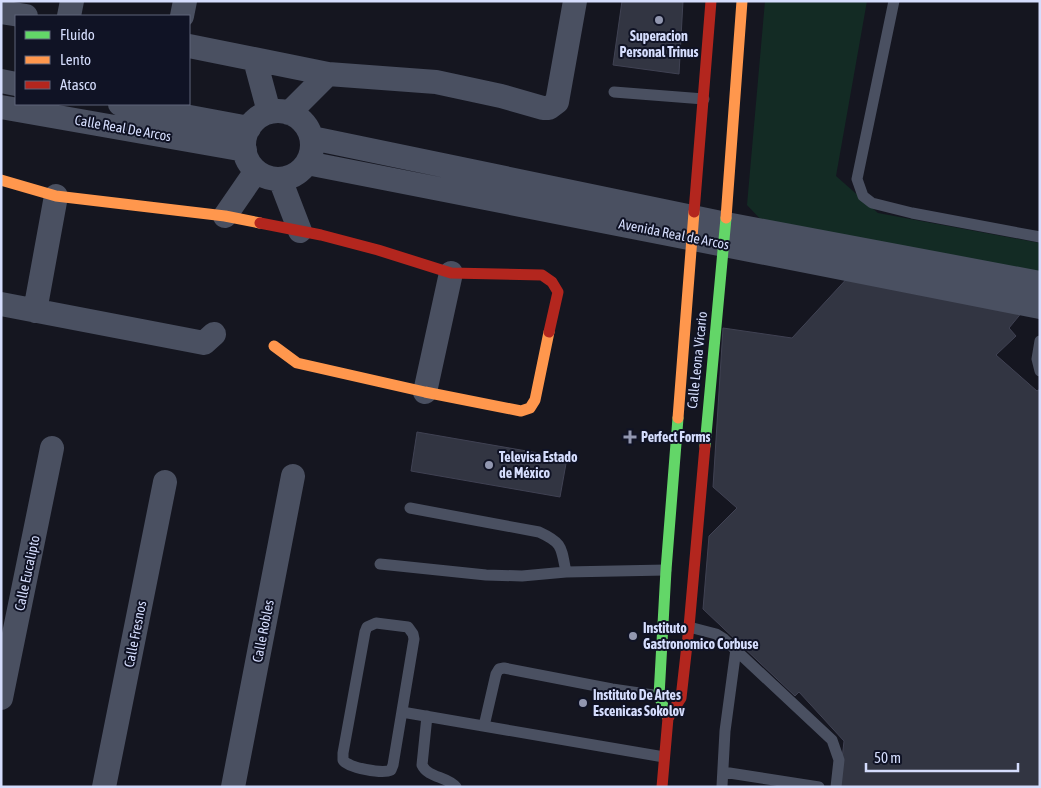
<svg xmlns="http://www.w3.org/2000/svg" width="1041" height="788" font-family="'Asap Condensed',sans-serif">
	<rect width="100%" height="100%" fill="#151620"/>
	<path fill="#132b24" d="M765 1H867L836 176 878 213 1040 243V273L765 224 747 205Z"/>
	<path fill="#323542" stroke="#404253" d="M622 1H683L679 74 613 65Z
		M852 273 1023 311 1009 328 1016 336 996 355 1037 391 1040 389V787H839L844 741 799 692 795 696 703 609 709 536 737 508 713 487 723 328 792 338Z
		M417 432 567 458 560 497 411 471Z"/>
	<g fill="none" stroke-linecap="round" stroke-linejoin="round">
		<path stroke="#4a5061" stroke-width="11" d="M894 1 857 179 863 196 872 203 912 213 1040 237
			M614 92 704 99
			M1040 341 1037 359 1040 371
			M410 508 539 532C563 543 561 547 566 572L666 570
			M380 564 486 575 522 576 566 572
			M376 623 408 627 413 634 414 639 393 765 391 770C383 774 348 768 343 760V753L365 632 367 627Z
			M689 627 716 634 724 639 832 740 839 760 836 787
			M402 712 664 757
			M427 716 422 765C428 778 447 776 456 787
			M484 726 496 674 499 669 504 668 612 689 660 696
			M723 772 819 787
			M722 786 725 731 736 649"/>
		<path stroke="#4a5061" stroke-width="24" d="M1 12 26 16
			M69 16 72 1
			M182 16 185 1
			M189 46 328 74 436 82 501 96 543 108H549L557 102 575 1
			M255 60 269 112
			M1 81 16 84
			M120 104 249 128
			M1 107 245 150
			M244 145a34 34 0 1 1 68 0a34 34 0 1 1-68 0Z
			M289 113 328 74
			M312 138 726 224 1040 283
			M307 163 1040 307
			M280 179 300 231
			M225 216 256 171
			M1 304 204 343 214 334
			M35 311 56 196
			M425 392 451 273
			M1 698 52 448
			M104 787 165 482
			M233 787 293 476"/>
		<path stroke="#63d668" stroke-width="11" d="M705 446 726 218
			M668 718 659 696 666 570 678 418"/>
		<path stroke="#ff974d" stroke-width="11" d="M1 180 56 196 225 216 260 223
			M726 218 742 1
			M274 346 297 363 425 392 521 411 530 408 535 400 549 332
			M678 418 694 212"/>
		<path stroke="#b3261e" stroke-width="11" d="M694 212 711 1
			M260 223 321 235 378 250 451 273 542 275 552 282 558 292 549 332
			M662 787 668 718 681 698 689 627 705 446"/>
	</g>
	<g fill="#9297b0" stroke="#101325" stroke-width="2">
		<circle cx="659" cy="20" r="5"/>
		<path d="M627.5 429.5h5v5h5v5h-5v5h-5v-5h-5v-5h5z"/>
		<circle cx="489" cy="465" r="5"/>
		<circle cx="633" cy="636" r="5"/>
		<circle cx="583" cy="703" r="5"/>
	</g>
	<g text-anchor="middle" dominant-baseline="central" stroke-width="4" stroke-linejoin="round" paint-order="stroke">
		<g font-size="14" font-weight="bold" fill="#d5ddfd" stroke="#101325" text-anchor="start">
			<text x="659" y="36" text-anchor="middle">Superacion<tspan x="659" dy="16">Personal Trinus</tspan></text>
			<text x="641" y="437">Perfect Forms</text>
			<text x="499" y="457">Televisa Estado<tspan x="499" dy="16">de México</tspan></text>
			<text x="643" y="628">Instituto<tspan x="643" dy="16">Gastronomico Corbuse</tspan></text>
			<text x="593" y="695">Instituto De Artes<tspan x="593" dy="16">Escenicas Sokolov</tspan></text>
		</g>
		<g font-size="14" fill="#d5ddfd" stroke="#101325">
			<text transform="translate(123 128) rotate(10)">Calle Real De Arcos</text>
			<text transform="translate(674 234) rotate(11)">Avenida Real de Arcos</text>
			<text transform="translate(697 360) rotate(-84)">Calle Leona Vicario</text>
			<text transform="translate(27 573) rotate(-78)">Calle Eucalipto</text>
			<text transform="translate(263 631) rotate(-79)">Calle Robles</text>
			<text transform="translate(135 634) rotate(-79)">Calle Fresnos</text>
		</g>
	</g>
	<rect width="1041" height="788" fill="none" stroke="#d5ddfd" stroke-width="5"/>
	<rect x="15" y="15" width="175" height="90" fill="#101325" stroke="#5f647b"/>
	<rect x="25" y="31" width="25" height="8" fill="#63d668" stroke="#5f647b"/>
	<text x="60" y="40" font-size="15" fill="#d5ddfd">Fluido</text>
	<rect x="25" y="56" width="25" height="8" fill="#ff974d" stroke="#5f647b"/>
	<text x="60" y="65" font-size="15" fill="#d5ddfd">Lento</text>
	<rect x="25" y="81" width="25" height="8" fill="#b3261e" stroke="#5f647b"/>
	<text x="60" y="90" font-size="15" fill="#d5ddfd">Atasco</text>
	<path d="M866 763v8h152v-8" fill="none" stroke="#d5ddfd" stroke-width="2.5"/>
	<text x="874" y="763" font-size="15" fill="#d5ddfd" stroke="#101325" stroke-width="4" paint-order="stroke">50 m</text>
</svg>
